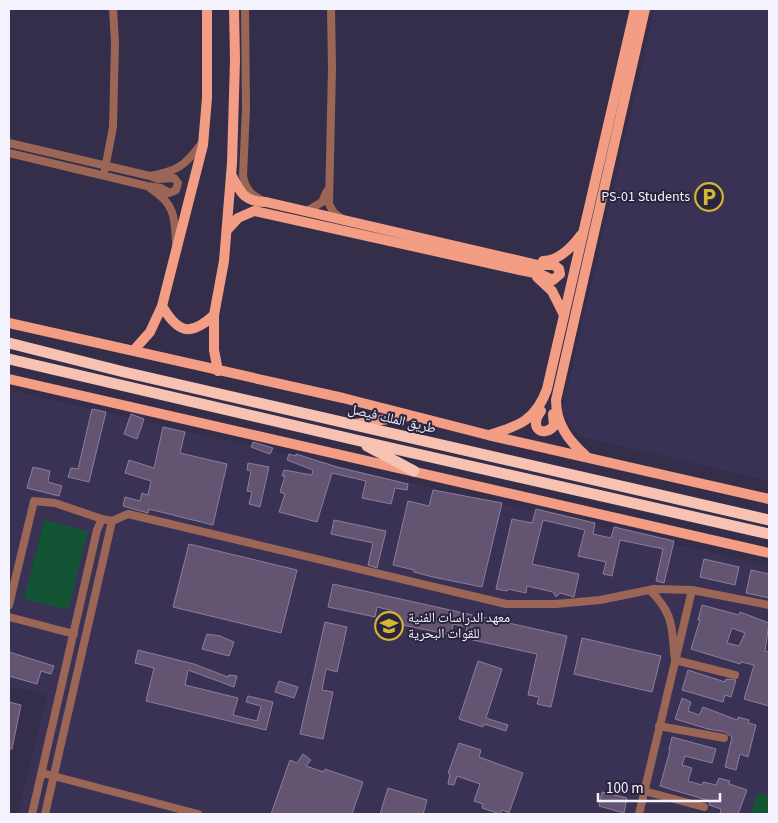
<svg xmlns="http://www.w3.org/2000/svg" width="778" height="823" font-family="'Source Sans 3','Noto Naskh Arabic',sans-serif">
	<rect width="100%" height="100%" fill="#342e4a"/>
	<path fill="#3a3255" d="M655 9H769V481L579 436 562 411Z
		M9 390 769 566V814H18L47 695 9 686Z"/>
	<path fill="#125433" d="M44 520 88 531 68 610 24 599Z
		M757 793 769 796V814H751Z"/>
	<path fill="#635471" stroke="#8d7d9c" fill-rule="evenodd" d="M92 409 106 412 89 482 68 477 71 468 78 469Z
		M131 414 144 419 137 439 124 434Z
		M163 427 185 432 180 453 227 464 213 525 149 509 148 513 123 506 125 497 140 501 142 493 148 495 151 481 125 473 129 460 154 468Z
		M253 442 273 448 270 454 251 447Z
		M289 454 296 456V454L337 467 408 484 407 490 395 488 391 504 362 498 366 481 332 473 317 522 279 512 285 494 280 492 285 476H282L284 470 312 475 313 470 287 460Z
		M248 463 269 467 260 507 249 504 252 492 247 491 251 471 247 470Z
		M33 467 50 471 48 482 62 486 59 496 27 488Z
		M433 490 502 503 482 587 433 577 414 572V570L393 565 408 501 429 506Z
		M536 509 595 523 593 534 611 538 614 527 674 541 664 583 656 581 663 549 620 540 612 576 603 574 606 562 578 556 585 530 543 520 532 564 579 574 574 597 560 593 556 597 553 592 527 586 526 593 508 589 507 591 496 589 512 519 532 523Z
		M334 520 386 531 377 568 368 565 373 543 331 534Z
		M189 544 297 570 281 633 173 607Z
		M704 559 739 567 735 585 700 577Z
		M751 570 769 574V598L746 593Z
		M333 584 567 636 551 707 537 704 539 697 528 695 537 654 464 638 467 627 453 624 451 635 388 622 390 610 377 607 375 617 328 607Z
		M702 605 739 615 740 612 769 623 765 651 769 652V706L744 699 754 665 741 662 740 664 691 649 700 620H698ZM732 628 745 633 739 646 727 643Z
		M325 622 347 627 337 672 326 669 322 690 333 692 323 739 300 734Z
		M207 634 220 636 234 642 229 656 202 649Z
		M582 638 661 656 652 692 574 674Z
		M138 650 194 664 228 677 229 675 237 676 234 687 188 670 185 685 238 698 233 715 257 721 261 706 246 702 248 696 273 702 266 730 146 701 154 668 135 663Z
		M9 652 54 666 51 674 41 671 37 684 9 676Z
		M478 661 502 669 486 718 508 725 506 731 484 724 483 727 459 719Z
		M688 670 725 682 726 679 736 680 731 697 725 695 723 702 682 690Z
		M279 681 298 687 294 698 275 692Z
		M682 698 691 702 688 711 699 715 703 707 737 720 738 717 749 720 748 723 756 725 748 757 740 754 736 770 725 767 732 737 725 732 708 729 675 719Z
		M9 702 21 705 12 749H9Z
		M672 737 716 749 712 763 685 756 682 765 692 768 688 781 702 785 703 782 716 785 719 778 730 781 729 784 747 790 738 814H720L721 809 709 805 710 801 660 786 670 750H669Z
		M459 743 481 750 479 757 523 773 509 813 502 810 500 814 482 808 483 804 474 801 480 784 457 776 454 785 448 784 450 774 448 773Z
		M303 754 311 760 306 766 324 772 325 769 363 782 352 814H271L290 760 297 763Z
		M388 788 427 800 423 814H380Z
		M602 792 627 798 624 813 599 806Z"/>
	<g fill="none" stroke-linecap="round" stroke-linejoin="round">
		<path stroke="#9b6656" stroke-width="8" d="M245 9 246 108 243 176C245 187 250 195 260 199
			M331 9 332 68 329 204 334 213 341 218
			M9 143 150 176 158 179 174 178 178 183 176 190 169 193 161 188 147 186 9 153
			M105 169 113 127 115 42 113 9
			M150 176C177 171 185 166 201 144
			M150 188C174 203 175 216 176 244
			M307 211 322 202 327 191
			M112 521 128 514 506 604H556L600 600 654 589 692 590 769 605
			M650 590C675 616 671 626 675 660L735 675
			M9 605 34 501 55 503 102 519
			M9 617 74 634
			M659 726 724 738
			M42 773 198 814
			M644 791 704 807
			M32 814 97 530 102 519 112 521 45 814
			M639 814 692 590"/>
		<path stroke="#f39d84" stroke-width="10" d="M227 230 238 218 254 211 520 270 540 274 553 280 560 274 559 269 554 265H538L266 202C244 202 240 192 231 174
			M543 261C559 261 572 247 581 235
			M537 277 552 291 564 315
			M162 306C178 333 190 337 214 315
			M9 323 343 398 488 435 769 499
			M134 350 150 332 162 306 203 145 207 98V9
			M218 371 214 350V315L224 261 232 163 235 60 234 9
			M9 379 769 553
			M541 411C528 428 543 438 554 426L553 414
			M355 424 408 416
			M489 435C519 426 536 420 547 389L635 9
			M587 457C569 441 556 425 556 400L645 9"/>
		<path stroke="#f7c2b2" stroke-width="11" d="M9 343 124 372 769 520
			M9 359 356 440 769 534
			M367 446 414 471"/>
	</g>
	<defs>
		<symbol id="parking-ring" viewBox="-11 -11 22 22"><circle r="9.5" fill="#2a243f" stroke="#d5b534" stroke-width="1.5"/><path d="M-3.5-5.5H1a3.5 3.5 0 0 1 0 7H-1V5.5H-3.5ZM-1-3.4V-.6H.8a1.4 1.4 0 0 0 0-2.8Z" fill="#d5b534"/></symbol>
		<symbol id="university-ring" viewBox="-11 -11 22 22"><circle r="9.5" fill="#2a243f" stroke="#d5b534" stroke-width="1.5"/><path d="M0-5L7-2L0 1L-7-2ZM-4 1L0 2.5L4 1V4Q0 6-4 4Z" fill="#d5b534"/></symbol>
	</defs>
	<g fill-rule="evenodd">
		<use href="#parking-ring" x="693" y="181" width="32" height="32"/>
		<use href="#university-ring" x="373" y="610" width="32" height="32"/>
	</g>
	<g text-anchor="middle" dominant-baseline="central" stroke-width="4" stroke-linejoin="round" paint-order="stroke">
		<g font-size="14" fill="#f3f2fd" stroke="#2a243f" text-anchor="end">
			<text x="690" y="197">PS-01 Students</text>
			<text x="408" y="618" text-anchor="start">معهد الدراسات الفنية<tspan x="408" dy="16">للقوات البحرية</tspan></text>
		</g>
		<g font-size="14" fill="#f3f2fd" stroke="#2a243f">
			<text transform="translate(392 419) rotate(13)">طريق الملك فيصل</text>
		</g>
	</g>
	<rect width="778" height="823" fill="none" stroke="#f3f2fd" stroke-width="20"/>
	<path d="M598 793v8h122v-8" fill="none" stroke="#f3f2fd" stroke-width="2.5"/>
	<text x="606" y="793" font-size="15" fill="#f3f2fd" stroke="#2a243f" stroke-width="4" paint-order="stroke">100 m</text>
</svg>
